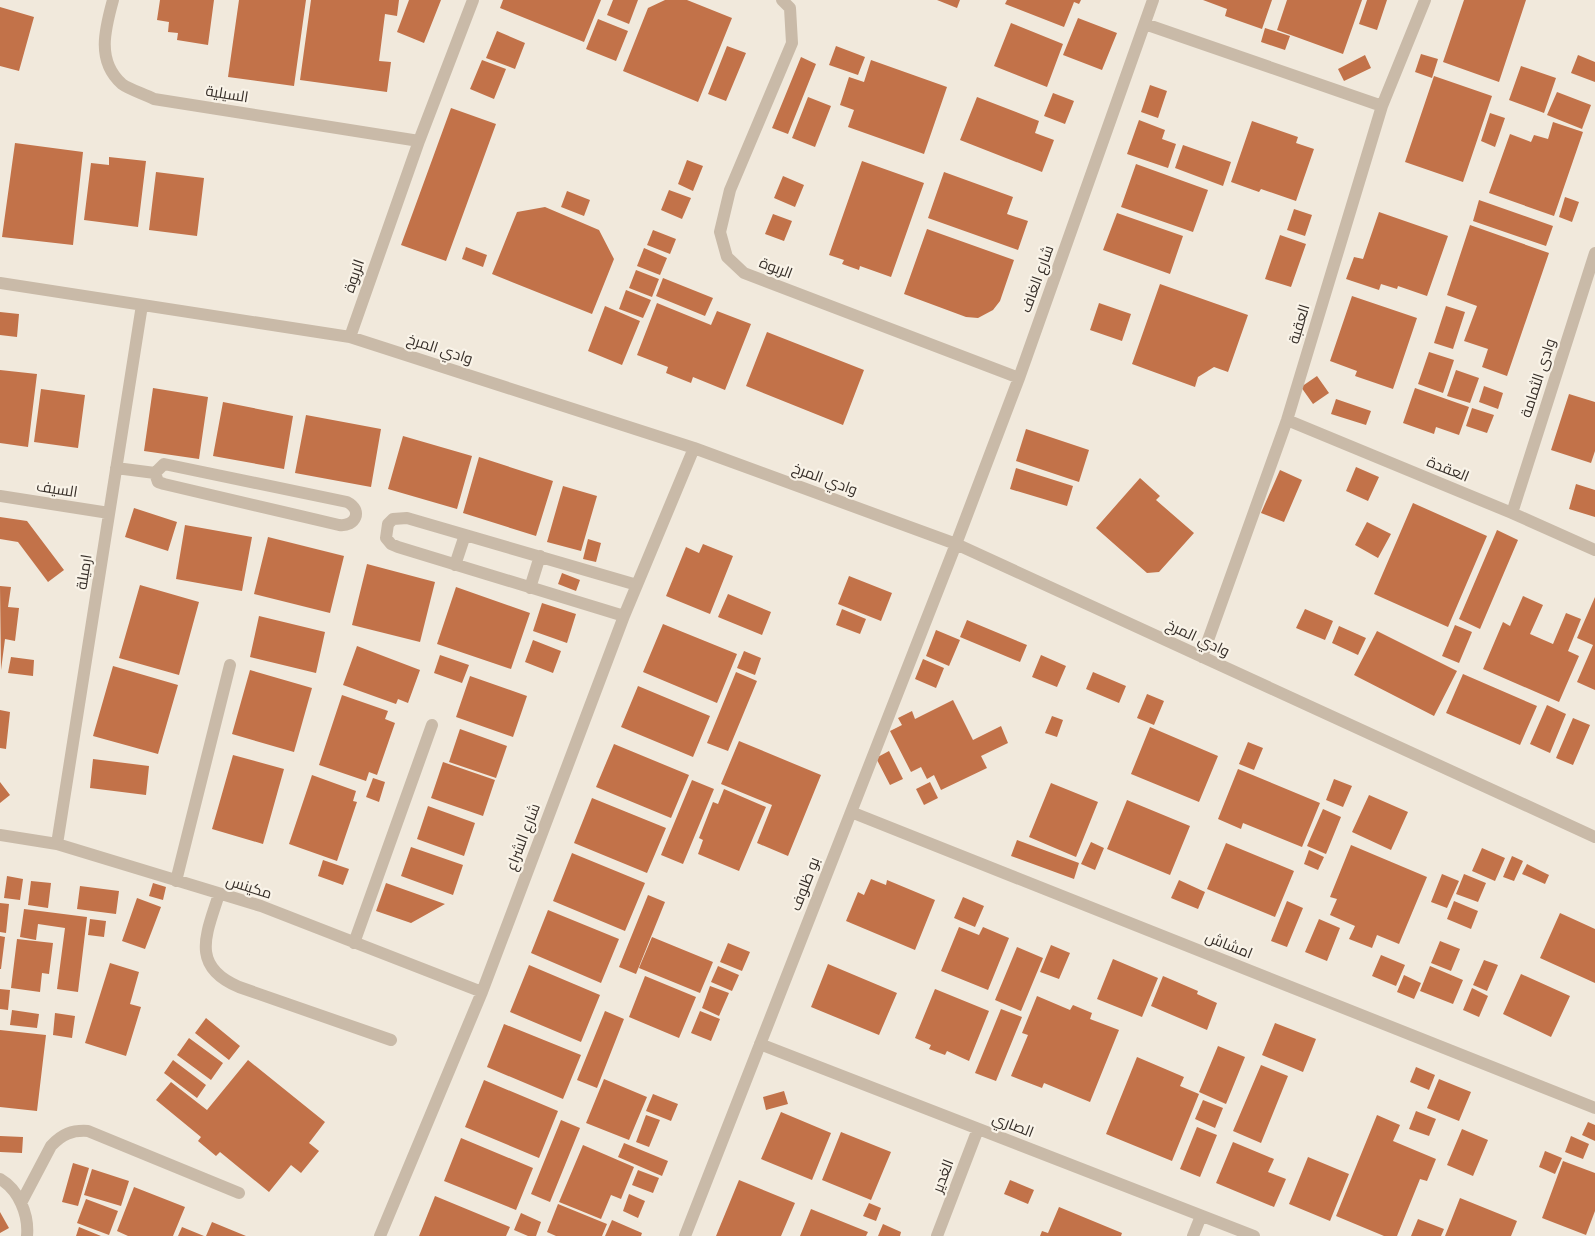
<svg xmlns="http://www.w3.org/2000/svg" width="1595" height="1236" font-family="Roboto,Cairo,sans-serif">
	<rect width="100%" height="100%" fill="#f1e9dc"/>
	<path fill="#c27249" d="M160 0H214L208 45 177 40 178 33 168 32 169 22 157 20Z
		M239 0H306L294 86 228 77Z
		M311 0H399L397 16 385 14 379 61 391 62 387 92 300 80Z
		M409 0H441L424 43 397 32Z
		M503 0H601L584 42 500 8Z
		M613 0H638L629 24 607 15Z
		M665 0H687L732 18 698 102 623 71 648 8Z
		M937 0H960L957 8Z
		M1007 0H1081L1079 4 1074 2 1064 27 1005 4Z
		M1203 0H1272L1262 29 1225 16 1227 9Z
		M1287 0H1362L1343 54 1277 30Z
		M1367 0H1387L1377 30 1359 24Z
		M1464 0H1526L1499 82 1443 62Z
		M0 7 34 17 19 71 0 66Z
		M1078 18 1117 33 1102 70 1063 55Z
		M598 19 628 31 616 61 586 49Z
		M1011 23 1063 44 1047 87 994 66Z
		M1265 28 1290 36 1285 50 1261 42Z
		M497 31 525 43 515 69 486 58Z
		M727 46 746 53 726 101 708 94Z
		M836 46 865 57 858 75 829 65Z
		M1421 54 1438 59 1432 78 1415 72Z
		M1365 55 1371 68 1344 81 1338 69Z
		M1578 55 1595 62V82L1571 73Z
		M801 57 816 64 788 134 772 128Z
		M482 60 506 69 494 99 470 89Z
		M871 60 947 87 924 154 848 127 854 110 840 105 849 77 864 82Z
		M1521 66 1556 78 1544 113 1509 100Z
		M1434 76 1492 96 1463 182 1405 162Z
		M1150 85 1167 91 1158 118 1141 112Z
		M1557 92 1591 105 1582 129 1547 115Z
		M1053 93 1074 101 1065 124 1044 116Z
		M808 97 831 106 815 147 792 138Z
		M977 97 1039 121 1035 133 1054 140 1042 172 960 140Z
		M451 108 496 124 446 261 401 245Z
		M1490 113 1505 118 1495 147 1481 141Z
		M1139 120 1165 130 1162 139 1176 144 1168 168 1127 154Z
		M1252 121 1298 137 1296 143 1314 149 1296 201 1261 189 1259 192 1231 182Z
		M1553 122 1583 132 1554 216 1489 193 1510 134 1531 142 1534 135 1548 139Z
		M15 143 83 152 73 245 2 237Z
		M1183 145 1231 162 1223 186 1175 168Z
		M109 157 146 161 138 227 84 220 91 163 109 165Z
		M687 160 703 166 693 191 678 184Z
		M862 161 924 183 891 277 860 266 859 270 842 264 844 260 829 255Z
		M1136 164 1208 190 1193 232 1121 207Z
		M156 172 204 178 197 236 149 230Z
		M944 172 1013 197 1007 214 1028 221 1018 250 928 218Z
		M783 176 804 185 795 207 774 198Z
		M669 190 691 198 682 219 661 210Z
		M567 191 590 200 584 216 561 207Z
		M1565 197 1579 202 1572 222 1559 217Z
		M1479 200 1553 226 1546 246 1473 221Z
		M545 207 599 230 614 259 592 314 492 274 517 212Z
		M1294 209 1312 215 1305 236 1287 230Z
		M1379 212 1448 236 1427 296 1398 286 1397 289 1381 284 1379 290 1346 279 1354 257 1363 259Z
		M1117 213 1183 236 1170 274 1103 250Z
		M773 214 792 221 784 241 765 234Z
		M1470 225 1549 253 1507 376 1482 367 1488 349 1464 341 1477 306 1447 295Z
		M927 229 1014 260 1000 301 993 310 978 318 966 317 904 294Z
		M653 230 676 239 670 254 647 245Z
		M1280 235 1306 244 1291 287 1265 279Z
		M466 247 487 255 483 267 462 259Z
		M644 248 667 258 660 275 637 266Z
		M636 270 659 279 652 297 629 288Z
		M663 278 713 298 705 316 656 296Z
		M1160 284 1248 315 1228 372 1214 367 1198 377 1195 387 1132 364Z
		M626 290 651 300 643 318 619 309Z
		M1352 296 1417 318 1393 389 1355 376 1357 371 1330 361Z
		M657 303 711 325 717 311 751 324 725 390 693 377 691 383 666 373 668 367 637 355Z
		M1099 303 1131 314 1122 341 1090 330Z
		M605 306 640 321 622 365 588 351Z
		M1446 306 1465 312 1453 349 1434 343Z
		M0 312 19 314 17 337 0 335Z
		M767 332 864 370 843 425 746 386Z
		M1429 352 1454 360 1443 393 1418 384Z
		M0 370 37 374 28 447 0 443Z
		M1456 370 1479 378 1470 403 1447 396Z
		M1317 376 1329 393 1313 404 1301 387Z
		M1484 386 1503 393 1498 409 1479 402Z
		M153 388 208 397 199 459 144 451Z
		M1415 388 1469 407 1459 435 1436 427 1434 434 1403 423Z
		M41 389 85 395 78 448 34 442Z
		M1569 394 1595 402V451L1591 463 1551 450Z
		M1336 399 1371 411 1366 425 1331 414Z
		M223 402 293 416 284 469 213 456Z
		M1472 408 1494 415 1487 433 1466 426Z
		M306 415 381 429 371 487 295 473Z
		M1026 429 1089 450 1079 482 1016 461Z
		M403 436 472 456 457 509 388 489Z
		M479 457 553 481 536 536 463 513Z
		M1356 467 1379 477 1368 501 1346 491Z
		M1016 468 1073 486 1067 506 1010 489Z
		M1280 470 1302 480 1284 522 1261 513Z
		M1140 478 1160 496 1156 500 1194 533 1159 572 1147 573 1096 528Z
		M1576 484 1595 490V517L1569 509Z
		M563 486 597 496 581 551 547 542Z
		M1413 503 1487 536 1448 627 1374 594Z
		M134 508 177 522 168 551 125 537Z
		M0 517 27 521 64 570 48 582 18 542 0 539Z
		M1367 522 1391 534 1378 558 1355 545Z
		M185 525 252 537 242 591 176 579Z
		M1497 530 1518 540 1480 629 1459 619Z
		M268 537 344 556 330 613 254 594Z
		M588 539 601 543 596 562 583 559Z
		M703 544 733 556 710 614 666 596 686 547 699 553Z
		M367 564 435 582 420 642 352 625Z
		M562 573 580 580 576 591 558 584Z
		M849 576 892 593 881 621 838 604Z
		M140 585 199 602 179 675 119 658Z
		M0 586 11 587 8 607 19 608 15 641 5 639 1 670Z
		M456 587 530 613 511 669 437 644Z
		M728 594 771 612 762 635 718 617Z
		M1523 596 1543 605 1530 634 1553 644 1566 613 1581 619 1568 651 1579 656 1559 702 1483 669 1503 622 1510 626Z
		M1595 597V690L1577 682 1593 645 1577 638Z
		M542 603 576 614 567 643 533 631Z
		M842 609 866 619 860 634 836 625Z
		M1305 609 1333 621 1325 640 1296 628Z
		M259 616 325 632 316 673 250 657Z
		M967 620 1027 645 1020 662 960 637Z
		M663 624 737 654 717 703 643 672Z
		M1455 625 1472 632 1459 663 1442 656Z
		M1339 626 1366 638 1358 655 1332 643Z
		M936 630 960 640 949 666 926 656Z
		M1377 631 1457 671 1434 716 1354 675Z
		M533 640 561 651 553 673 525 662Z
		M357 646 420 670 408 703 398 699 396 704 343 685Z
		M744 651 761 658 755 675 737 668Z
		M440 655 469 665 462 683 434 673Z
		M1041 655 1066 666 1057 687 1032 677Z
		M11 657 34 660 33 676 8 673Z
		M923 659 944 668 936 688 915 679Z
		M113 666 178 685 158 754 93 736Z
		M250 670 312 688 294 752 232 734Z
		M736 672 757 681 728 751 707 743Z
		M1093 672 1126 686 1119 703 1086 689Z
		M1463 674 1537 706 1520 745 1446 713Z
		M470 676 527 696 513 737 456 717Z
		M638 686 710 716 693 757 621 727Z
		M1147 694 1164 701 1154 725 1137 718Z
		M342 695 388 711 385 719 395 723 377 775 369 772 366 781 319 765Z
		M953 700 973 740 1001 726 1008 743 981 756 987 768 941 790 934 775 927 779 921 767 911 772 890 731 902 725 898 718 912 711 915 719Z
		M1547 705 1566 714 1550 753 1530 744Z
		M0 710 10 712 6 749 0 748Z
		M1052 716 1063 720 1057 737 1045 733Z
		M1573 718 1590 725 1573 765 1556 758Z
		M1150 727 1218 756 1199 802 1131 774Z
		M460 729 507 746 496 778 449 762Z
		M739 741 821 775 788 856 757 843 772 805 721 784Z
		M1248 742 1263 748 1254 770 1239 764Z
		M614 744 689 775 671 818 596 787Z
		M889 751 903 779 890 785 876 758Z
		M233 755 284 769 263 844 212 829Z
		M93 759 149 766 146 795 90 788Z
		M443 762 495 780 483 816 431 798Z
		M1238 769 1320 803 1302 847 1243 823 1241 829 1218 819Z
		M312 775 356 791 353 801 357 802 337 861 289 844Z
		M373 778 385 782 379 802 366 797Z
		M1334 779 1352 786 1343 807 1326 800Z
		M692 780 714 789 683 864 661 855Z
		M0 782 10 795 0 803Z
		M930 782 938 798 924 805 916 789Z
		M1051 783 1098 802 1076 857 1029 837Z
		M724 789 766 807 739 871 698 854 703 840 699 838 713 802 718 804Z
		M1369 795 1408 812 1391 850 1352 832Z
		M592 798 666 828 647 873 574 843Z
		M1127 800 1190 826 1170 875 1107 849Z
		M428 806 475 823 464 856 417 839Z
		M1323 809 1341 817 1326 854 1307 846Z
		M1017 840 1079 863 1074 879 1011 856Z
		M1091 842 1104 848 1095 870 1081 864Z
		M1226 843 1294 871 1275 917 1207 889Z
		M1351 845 1427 877 1399 944 1377 935 1372 948 1349 939 1355 926 1330 915 1337 899 1330 897Z
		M411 847 463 865 453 895 401 876Z
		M1482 848 1505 858 1495 881 1472 871Z
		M1309 850 1324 857 1318 870 1304 864Z
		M572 853 645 883 625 931 553 901Z
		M1512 856 1523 861 1514 881 1503 877Z
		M323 860 349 869 343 885 318 876Z
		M1527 864 1549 875 1545 884 1522 874Z
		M1442 874 1459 881 1447 908 1431 902Z
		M1464 874 1486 883 1478 902 1456 894Z
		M7 876 23 879 20 900 4 898Z
		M871 879 886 885 887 880 935 900 915 950 846 921 858 892 864 895Z
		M1179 880 1205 892 1198 909 1171 898Z
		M31 881 51 883 48 908 28 905Z
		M153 883 166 887 163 900 149 896Z
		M386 883 445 904 411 923 376 911Z
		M80 886 119 891 116 914 77 909Z
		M648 895 665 902 636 974 619 967Z
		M963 897 984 906 975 927 954 918Z
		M137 898 161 907 145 949 122 941Z
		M1287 901 1303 908 1287 947 1271 941Z
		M1454 901 1478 911 1471 929 1447 919Z
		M0 903 9 904 6 933 0 932Z
		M24 909 87 917 78 992 57 989 65 928 38 924 36 940 20 937Z
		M548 910 619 939 601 983 531 953Z
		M1560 913 1595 929V983L1540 958Z
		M90 919 106 921 104 937 88 935Z
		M1319 919 1340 928 1327 961 1305 952Z
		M959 927 979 935 983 927 1009 938 988 990 941 971Z
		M0 936 5 937 1 969H0Z
		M652 937 713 962 700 993 639 968Z
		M17 939 53 943 49 974 42 973 40 992 11 988Z
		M1440 941 1460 949 1451 971 1431 963Z
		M728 943 750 952 742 971 720 962Z
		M1051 945 1070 953 1059 979 1040 972Z
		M1017 947 1043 958 1021 1011 995 1000Z
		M1381 955 1405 965 1396 986 1372 976Z
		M1113 959 1158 978 1142 1017 1097 999Z
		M1484 960 1498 965 1487 991 1473 985Z
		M110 963 139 972 130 1004 141 1007 126 1056 85 1043Z
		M828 964 897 993 879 1035 811 1007Z
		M529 965 600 995 581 1042 510 1012Z
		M718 966 739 975 732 991 711 982Z
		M1430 966 1463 980 1453 1004 1420 991Z
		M1521 974 1570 996 1551 1037 1503 1014Z
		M1404 975 1421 983 1414 999 1397 992Z
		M645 976 696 997 679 1038 629 1017Z
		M1163 976 1198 991 1197 994 1217 1003 1207 1030 1151 1006Z
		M710 986 729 993 719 1016 702 1008Z
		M1472 988 1488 996 1479 1017 1463 1010Z
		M0 989 10 990 8 1010 0 1009Z
		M935 989 989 1011 969 1061 947 1051 945 1055 929 1049 931 1045 915 1038Z
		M1037 996 1070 1010 1073 1005 1092 1013 1090 1019 1119 1030 1090 1102 1044 1083 1042 1088 1011 1076 1028 1035 1022 1033Z
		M1001 1009 1022 1017 996 1081 975 1073Z
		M12 1010 39 1014 37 1028 10 1025Z
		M605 1011 624 1019 597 1088 577 1080Z
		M700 1011 720 1019 711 1041 691 1033Z
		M55 1013 75 1016 72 1038 53 1035Z
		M206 1018 240 1046 229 1060 195 1033Z
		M1275 1023 1316 1039 1303 1072 1262 1055Z
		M504 1024 581 1055 563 1099 487 1067Z
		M0 1030 46 1035 37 1111 0 1107Z
		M189 1038 223 1063 211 1080 177 1055Z
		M1218 1046 1245 1057 1226 1104 1199 1092Z
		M1137 1057 1184 1077 1180 1086 1199 1094 1172 1161 1106 1134Z
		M173 1060 206 1085 197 1098 164 1073Z
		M248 1060 325 1122 309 1143 319 1151 301 1173 291 1165 269 1192 220 1152 216 1156 198 1141 201 1137 156 1100 171 1082 207 1110Z
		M1261 1065 1288 1076 1261 1143 1233 1131Z
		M1416 1067 1435 1075 1429 1090 1410 1082Z
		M604 1079 647 1097 629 1140 586 1123Z
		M1439 1079 1471 1092 1459 1121 1427 1108Z
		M484 1080 558 1111 539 1158 465 1127Z
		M784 1091 788 1104 766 1110 763 1097Z
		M653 1094 678 1104 671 1121 646 1111Z
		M1203 1100 1223 1108 1215 1128 1195 1119Z
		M1416 1111 1436 1119 1429 1136 1409 1129Z
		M781 1112 831 1133 812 1180 761 1159Z
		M646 1115 660 1120 649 1147 636 1142Z
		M1377 1115 1400 1125 1393 1141 1436 1159 1427 1181 1420 1179 1397 1236H1384L1336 1216Z
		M561 1120 580 1128 550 1202 531 1194Z
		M1588 1122 1595 1125V1141L1582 1135Z
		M1197 1127 1217 1135 1200 1177 1180 1169Z
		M1462 1129 1488 1140 1473 1176 1447 1165Z
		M841 1132 891 1152 871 1200 822 1180Z
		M0 1136 23 1137 22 1153 0 1152Z
		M1571 1136 1589 1144 1583 1159 1565 1152Z
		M461 1138 533 1168 516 1210 444 1181Z
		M1233 1142 1274 1159 1268 1172 1286 1179 1274 1207 1216 1183Z
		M624 1143 668 1161 662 1176 618 1157Z
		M583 1145 634 1167 621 1199 611 1195 601 1219 559 1202Z
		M1545 1151 1562 1158 1555 1174 1539 1167Z
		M1308 1157 1349 1174 1330 1221 1289 1204Z
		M1563 1161 1595 1173V1211L1586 1235 1542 1218Z
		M73 1163 89 1168 78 1206 62 1202Z
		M92 1169 129 1181 121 1206 84 1195Z
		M638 1170 659 1178 653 1193 632 1185Z
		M739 1180 795 1203 781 1236H716Z
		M1010 1180 1034 1190 1028 1204 1004 1194Z
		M134 1187 185 1207 173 1236H128L117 1231Z
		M629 1194 645 1201 638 1218 623 1211Z
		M435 1196 510 1227 506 1236H419Z
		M1460 1198 1517 1221 1511 1236H1445Z
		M86 1199 118 1211 109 1235 77 1223Z
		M869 1203 881 1208 876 1221 863 1216Z
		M558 1204 607 1224 602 1236H556L547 1232Z
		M1059 1207 1122 1233 1121 1236H1040L1042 1231 1048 1233Z
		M811 1209 868 1232 866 1236H800Z
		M0 1212 9 1228 0 1233Z
		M521 1213 541 1222 536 1236H528L514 1230Z
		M1418 1219 1444 1229 1441 1236H1411Z
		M612 1220 642 1233 641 1236H605Z
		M212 1222 246 1236H206Z
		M883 1224 901 1232 900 1236H878Z
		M79 1227 101 1236H76Z
		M182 1227 204 1236H178Z"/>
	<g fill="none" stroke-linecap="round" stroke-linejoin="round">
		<path stroke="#c9baa8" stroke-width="12" d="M113 0C105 29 96 61 122 84 130 90 145 94 154 99L419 141
			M782 0 790 8 792 43 730 190 720 232 727 257 744 273 1019 378
			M1145 24 1382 106
			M0 283 350 337 694 448 956 544 1595 837
			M350 337 419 141 473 0
			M1287 420 1512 513 1595 550
			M164 464 347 502C363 510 356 527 339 525L164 484 158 482 155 473Z
			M116 468 155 473
			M0 496 109 513
			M1512 513 1595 253
			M455 565 465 535
			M530 588 540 556
			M624 616 398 547 391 544 386 538 388 524 393 519 407 518 637 585
			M1202 657 1287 420 1382 106 1425 0
			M851 812 1595 1108
			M0 835 57 844 261 906 482 992
			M57 844 142 305
			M176 881 230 665
			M219 894C207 933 189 966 239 987L391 1040
			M354 943 432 725
			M760 1044 1254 1236
			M0 1179C19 1190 29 1215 27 1236
			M21 1203 51 1146C62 1134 72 1130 88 1131L239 1193
			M380 1236 482 992 624 616 694 448
			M685 1236 956 544 1019 378 1153 0
			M937 1236 978 1129
			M1193 1236 1201 1216"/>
	</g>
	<g text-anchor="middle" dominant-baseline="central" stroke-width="4.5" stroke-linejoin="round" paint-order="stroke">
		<g font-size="15" fill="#362e28" stroke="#f9f3e8">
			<text transform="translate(227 94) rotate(9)">السيلية</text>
			<text transform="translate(776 268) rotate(21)">الربوة</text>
			<text transform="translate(354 276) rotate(-71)">الربوة</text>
			<text transform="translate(1037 279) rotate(-70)">شارع الغاف</text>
			<text transform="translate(1299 324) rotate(-73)">العقبة</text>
			<text transform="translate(440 349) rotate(18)">وادي المرخ</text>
			<text transform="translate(1538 378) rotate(-72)">وادى الثمامة</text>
			<text transform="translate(1448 469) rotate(22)">العقدة</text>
			<text transform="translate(825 479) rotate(20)">وادي المرخ</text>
			<text transform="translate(57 489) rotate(9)">السيف</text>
			<text transform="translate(84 572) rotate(-81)">ارميلة</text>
			<text transform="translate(1198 638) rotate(25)">وادي المرخ</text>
			<text transform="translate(523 837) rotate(-69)">شارع الشراع</text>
			<text transform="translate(805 884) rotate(-69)">بو ظلوف</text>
			<text transform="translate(249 887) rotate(18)">مكينس</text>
			<text transform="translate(1229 945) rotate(22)">امشاش</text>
			<text transform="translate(1013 1125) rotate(21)">الصاري</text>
			<text transform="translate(943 1176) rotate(-69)">الغدير</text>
		</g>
	</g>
</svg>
